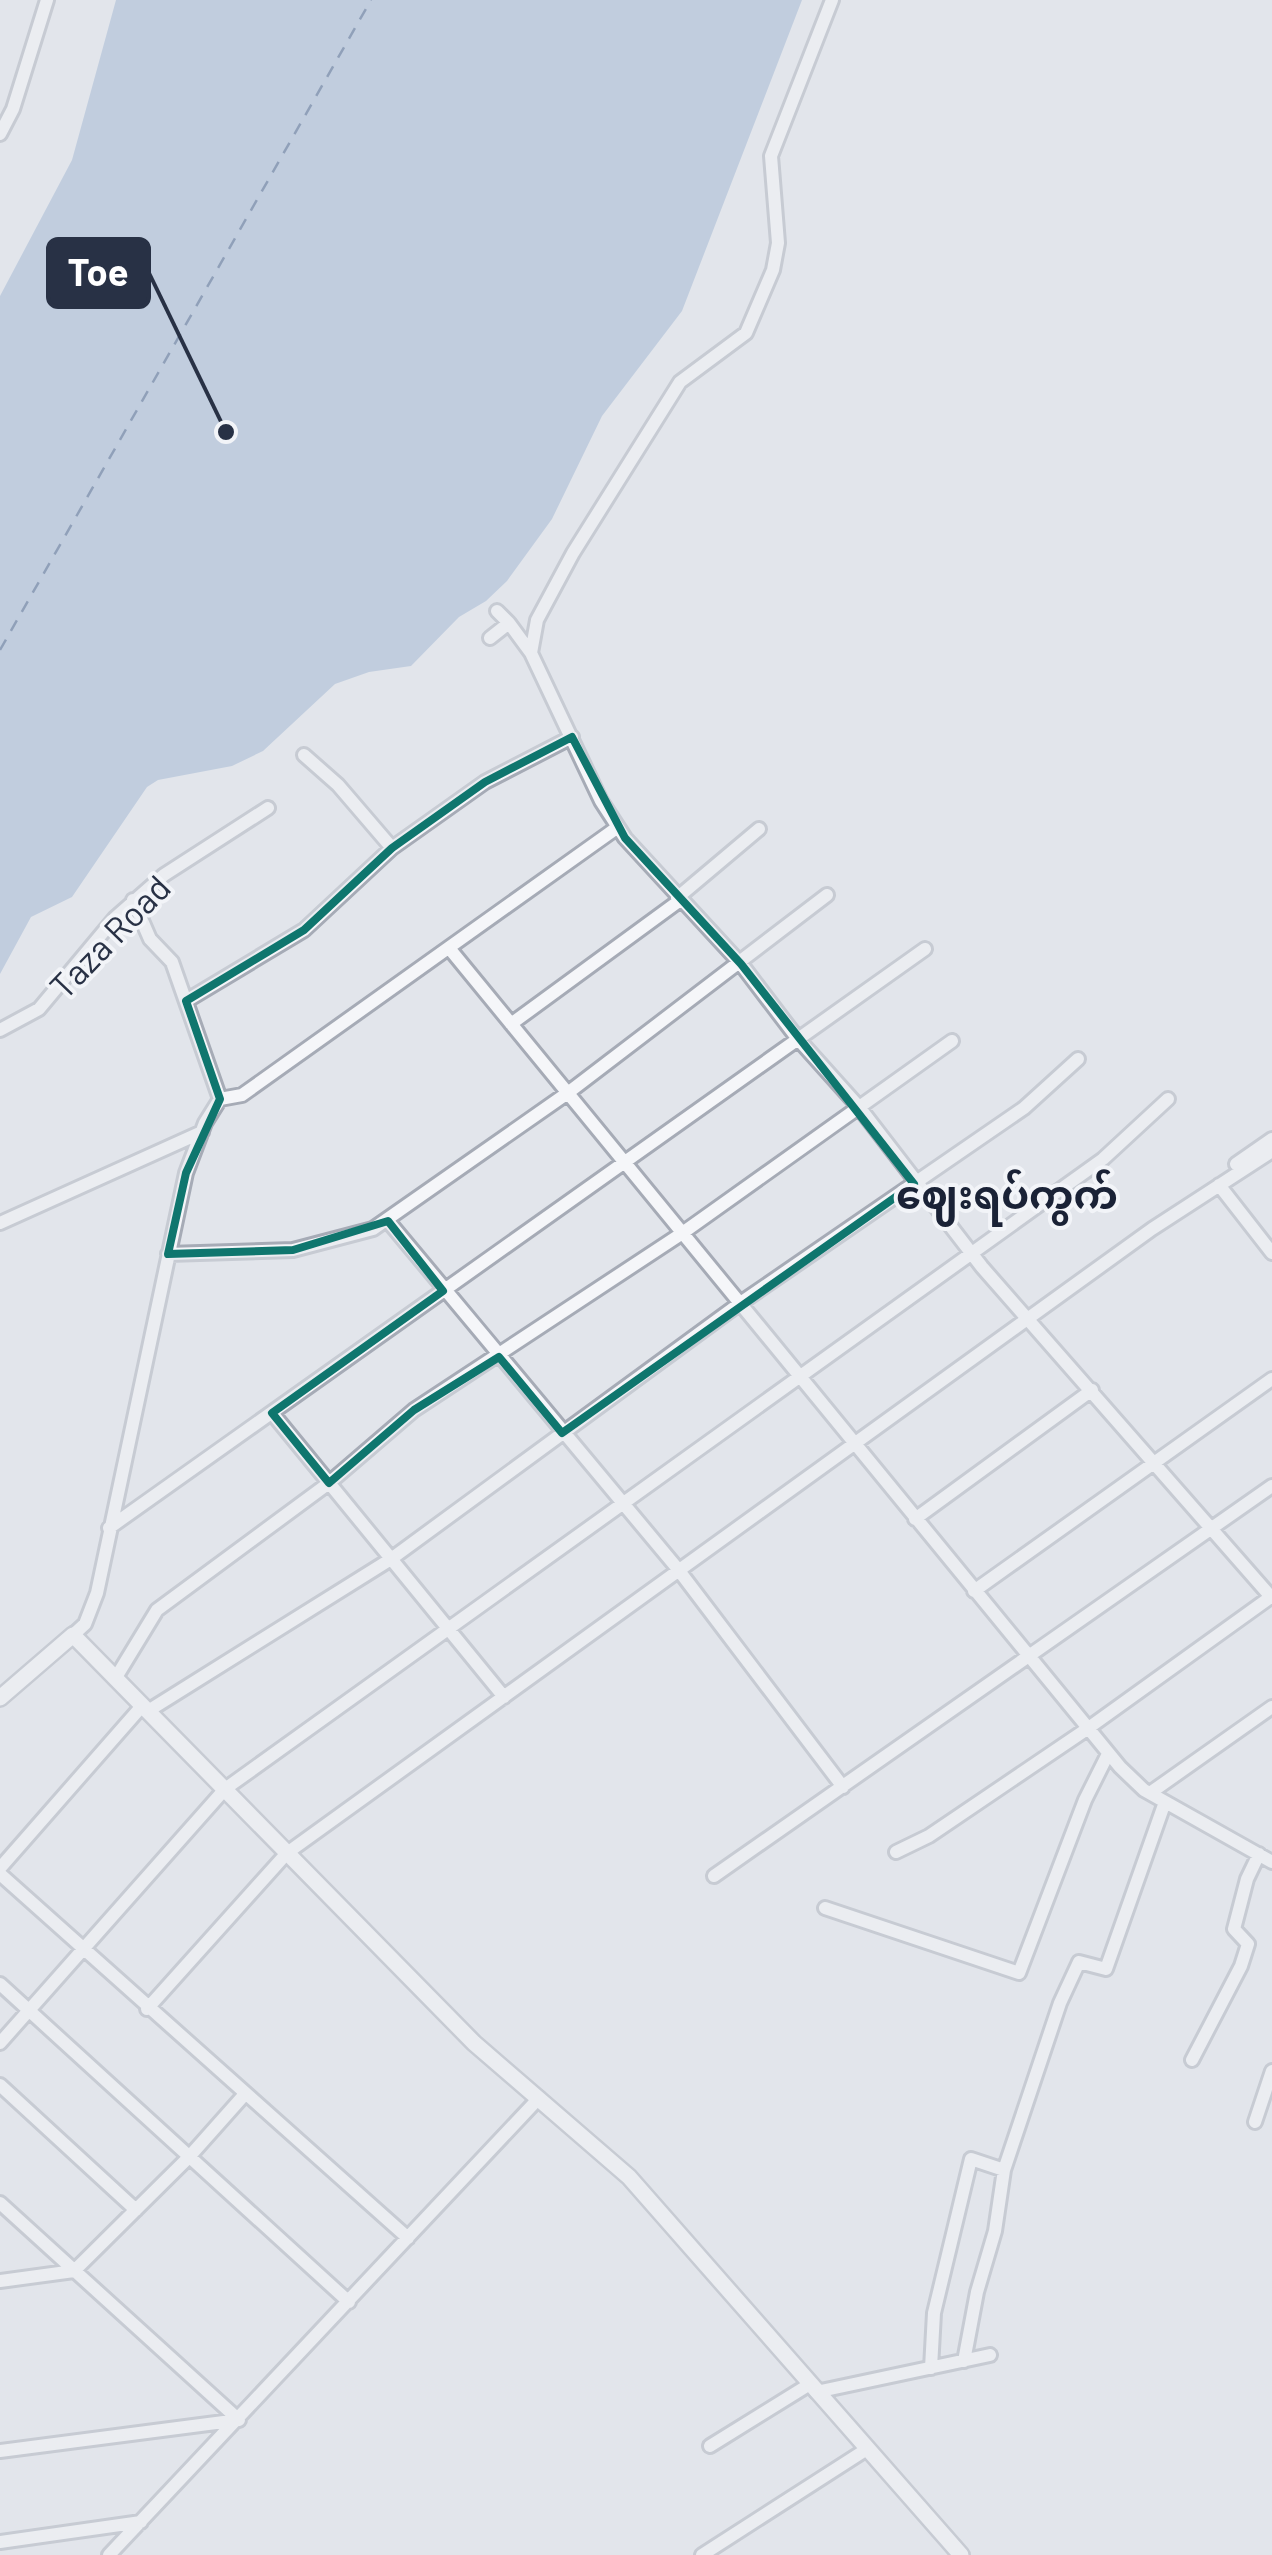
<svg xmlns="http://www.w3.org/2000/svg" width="1272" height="2555" font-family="Barlow,'Noto Sans Myanmar',sans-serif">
	<rect width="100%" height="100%" fill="#e2e5eb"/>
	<path fill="#9ab0cf" d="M116 0H802L682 311 602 416 552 519 507 581 486 601 459 617 411 666 369 672 335 684 263 751 232 766 158 780 147 787 72 897 31 917 0 974V296L72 160Z"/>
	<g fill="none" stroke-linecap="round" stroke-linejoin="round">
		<path stroke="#2e4d7d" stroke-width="2.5" stroke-dasharray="12 10" stroke-linecap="butt" d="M0 650 371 0"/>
		<defs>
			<path id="minor" d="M832 0 771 156 778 243 773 270 746 333 680 382 573 553 537 620 531 653 601 801 625 838 741 964 798 1039 859 1107 982 1267 1272 1598
				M0 134 13 109 47 0
				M497 611 509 623
				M490 638 509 623 531 653
				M304 755 338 785 392 848
				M677 898 759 829
				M133 900 150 939 172 962 220 1099
				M449 948 1120 1767 1144 1790 1272 1862
				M186 1001 304 930 392 848 485 782 572 737
				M511 1024 679 901
				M0 1030 39 1009 115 918 164 875 268 808
				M1236 1164 1272 1139
				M1219 1185 1272 1253
				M388 1221 677 1568 843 1787
				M0 1223 202 1132
				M168 1254 293 1250 373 1229 569 1092 827 895
				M272 1413 504 1697
				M915 1519 1092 1390
				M109 1528 925 949
				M974 1591 1272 1379
				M73 1635 85 1624 97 1593 186 1173 205 1123 220 1099 242 1095 618 827
				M115 1679 157 1610 329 1483 414 1410 681 1234 952 1041
				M148 1711 391 1559 739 1304 1024 1108 1078 1059
				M1150 1793 1272 1707
				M896 1852 929 1836 1087 1729 1272 1596
				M0 1868 142 1706
				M0 1874 408 2238
				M714 1876 1272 1486
				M825 1908 1019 1973 1085 1800 1108 1754
				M0 1984 349 2302
				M147 2009 287 1853 1152 1229 1272 1151
				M0 2043 225 1789 1103 1159 1168 1099
				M1192 2060 1241 1966 1248 1944 1234 1929 1247 1879 1259 1854
				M0 2085 136 2210
				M1255 2122 1272 2071
				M0 2203 239 2420 0 2451
				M0 2281 74 2271 189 2157 245 2094
				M964 2361 977 2292 995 2231 1004 2170 1060 2003 1079 1962 1106 1969 1165 1802
				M931 2368 934 2313 971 2159 1004 2170
				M816 2392 990 2355
				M710 2446 810 2384
				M0 2542 141 2522
				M109 2555 539 2098
				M702 2555 867 2449"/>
			<path id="tertiary" d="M0 1698 73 1635 474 2043 629 2177 961 2555"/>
		</defs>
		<use href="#minor" stroke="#a6abb6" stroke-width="18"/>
		<use href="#tertiary" stroke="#a6abb6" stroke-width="20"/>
		<use href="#minor" stroke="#f5f6f9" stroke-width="12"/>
		<use href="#tertiary" stroke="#f5f6f9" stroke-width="15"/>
	</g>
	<path d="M0 0H1272V2555H0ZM572 737 625 838 741 964 914 1184 562 1433 499 1357 414 1410 329 1483 272 1413 443 1291 388 1221 293 1250 168 1254 186 1173 220 1099 186 1001 304 930 392 848 485 782Z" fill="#e2e5eb" fill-opacity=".55" fill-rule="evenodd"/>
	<path fill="none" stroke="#0f766e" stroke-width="8" stroke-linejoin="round" d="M572 737 625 838 741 964 914 1184 562 1433 499 1357 414 1410 329 1483 272 1413 443 1291 388 1221 293 1250 168 1254 186 1173 220 1099 186 1001 304 930 392 848 485 782Z"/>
	<g text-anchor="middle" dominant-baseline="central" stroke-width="8" stroke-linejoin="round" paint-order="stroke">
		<g font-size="35" fill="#283145" stroke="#f2f4f8">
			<text transform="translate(109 936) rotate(-46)">Taza Road</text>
		</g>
		<g font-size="40" font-weight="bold" fill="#1a2236" stroke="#f2f4f8">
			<text x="1007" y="1193">ဈေးရပ်ကွက်</text>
		</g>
	</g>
	<path fill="none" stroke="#283145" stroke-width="4" d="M226 432L149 273"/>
	<circle fill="#283145" stroke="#f2f4f8" stroke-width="4" cx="226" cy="432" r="10"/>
	<rect fill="#283145" stroke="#283145" stroke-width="4" x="48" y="239" width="101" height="68" rx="10"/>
	<g font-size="38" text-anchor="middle" font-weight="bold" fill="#fff">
		<text x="98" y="286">Toe</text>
	</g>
</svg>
